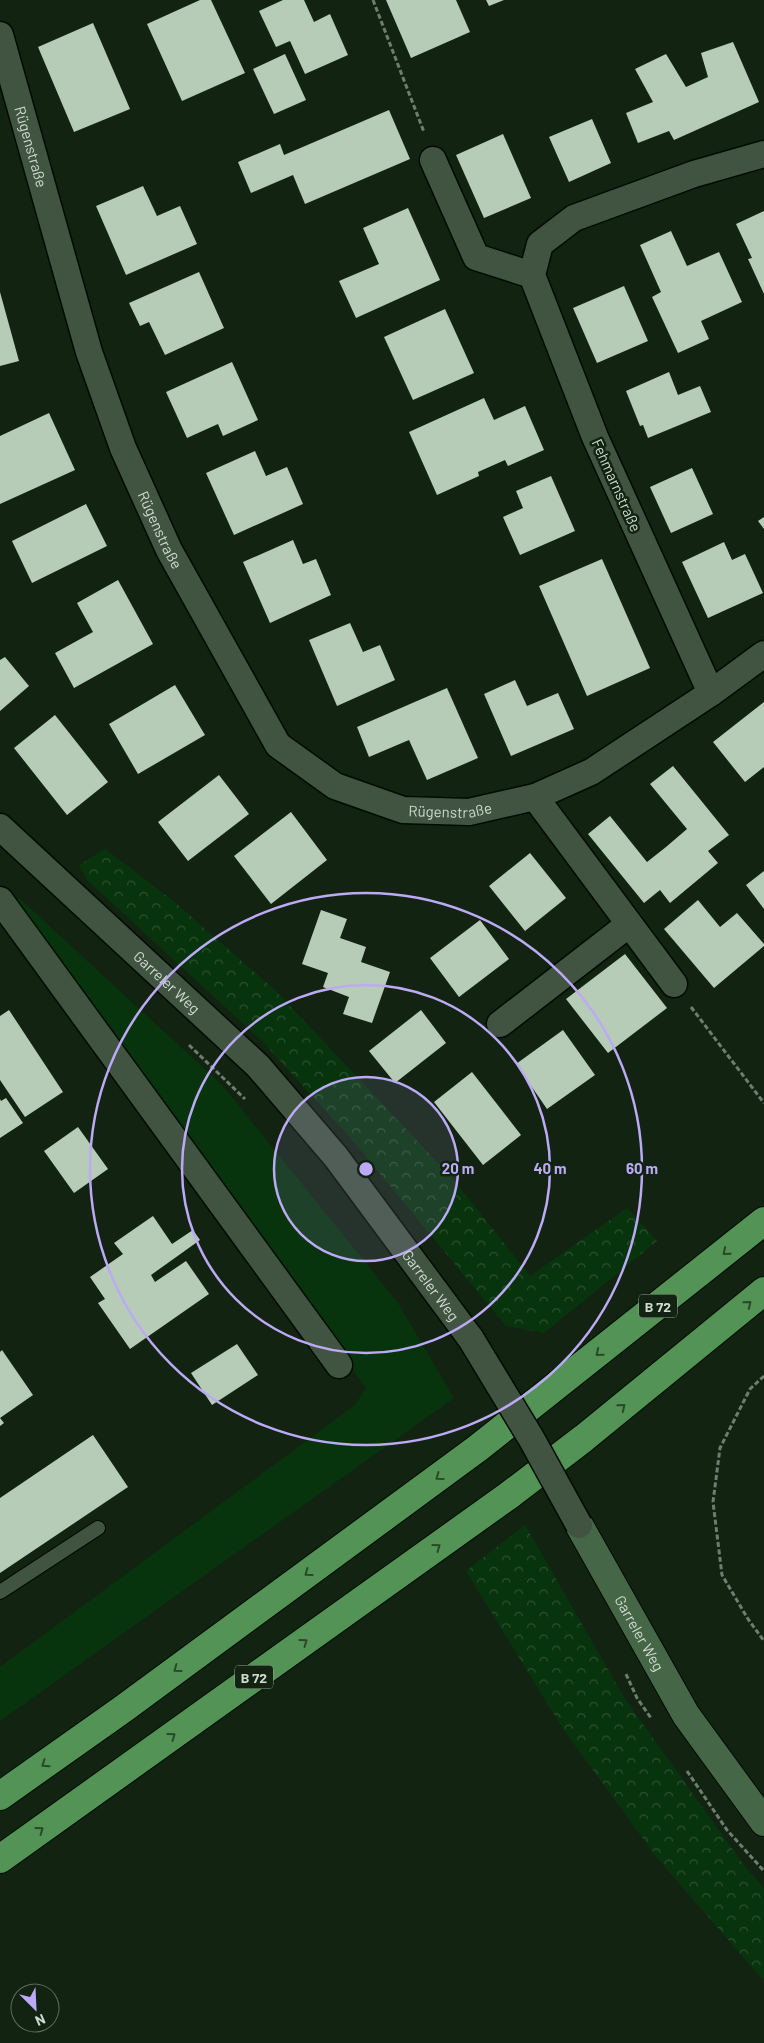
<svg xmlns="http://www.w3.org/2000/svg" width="764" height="2043" font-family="Barlow,sans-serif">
	<defs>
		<pattern id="forest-crowns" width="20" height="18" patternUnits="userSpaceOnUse" patternTransform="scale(1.25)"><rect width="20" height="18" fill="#08340d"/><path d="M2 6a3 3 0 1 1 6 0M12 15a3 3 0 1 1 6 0" fill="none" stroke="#2b512f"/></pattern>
	</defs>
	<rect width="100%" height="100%" fill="#122312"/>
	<path fill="#08340d" d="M19 898 222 1085 398 1303 454 1398 0 1721V1667L355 1405 366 1388 13 901Z"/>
	<path fill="url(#forest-crowns)" d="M105 849 172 900 275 990 452 1178 530 1276 627 1208 657 1241 544 1333 506 1326 354 1142 262 1041 87 880 79 865Z
		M525 1525 625 1699 746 1868 764 1888V1981L658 1859 561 1726 466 1571Z"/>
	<path fill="#b6ccb6" d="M200 0H211L245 73 182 101 147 24Z
		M283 0H304L314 22 330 14 348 55 305 74 290 41 276 47 259 11Z
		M386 0H456L470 32 411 58Z
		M486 0H504L489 6Z
		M93 23 130 109 74 132 38 47Z
		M733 42 759 102 674 140 669 131 638 143 626 113 653 102 635 69 666 54 686 87 708 77 701 53Z
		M285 54 306 100 274 114 253 69Z
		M389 110 410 159 305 204 293 175 251 193 238 162 280 144 284 155Z
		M592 119 611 163 569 182 549 137Z
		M503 134 531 198 484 218 456 155Z
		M143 186 157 216 180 206 197 244 126 275 96 206Z
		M408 208 440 280 356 318 339 281 379 264 363 228Z
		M764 211V294L748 259 752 258 736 224Z
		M671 231 687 266 719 252 742 302 701 321 709 339 678 353 652 297 661 292 640 245Z
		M199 272 224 328 165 355 149 322 140 326 129 303Z
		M624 286 648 341 597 363 573 308Z
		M0 292 19 361 0 366Z
		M445 309 474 373 413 400 384 337Z
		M232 362 258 420 223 436 218 424 187 438 166 392Z
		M669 372 678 395 700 386 711 412 648 438 643 425 640 426 626 391Z
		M484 398 494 420 525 406 544 450 508 466 505 460 478 472 479 476 437 495 409 432Z
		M49 413 75 470 0 504V436Z
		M255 451 266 476 287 467 303 504 234 535 206 473Z
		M692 468 713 514 671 533 650 487Z
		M551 476 575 531 520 555 503 517 523 508 516 491Z
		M86 504 107 546 32 583 12 541Z
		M764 517V529L758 521Z
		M293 540 303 564 316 559 331 595 270 623 243 562Z
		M724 542 732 560 745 554 763 593 708 618 682 562Z
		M602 559 650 668 587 696 539 586Z
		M118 580 153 644 74 688 55 653 93 632 77 603Z
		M350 623 363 652 380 645 395 680 337 706 309 640Z
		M5 657 29 686 0 711V660Z
		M515 680 527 706 558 693 574 729 511 756 484 694Z
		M175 685 205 735 138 774 109 724Z
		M447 688 478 758 427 780 409 740 369 757 357 727Z
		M764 702V767L745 782 713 742Z
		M55 715 108 782 67 815 14 748Z
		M673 766 729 835 708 851 718 863 670 903 660 890 644 903 588 834 610 816 647 862 666 847 687 829 650 784Z
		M219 775 249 814 188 861 158 822Z
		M291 812 327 860 271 904 234 856Z
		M530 853 566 898 525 931 489 886Z
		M764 871V909L746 885Z
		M698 900 720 927 737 913 764 944V946L714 988 664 929Z
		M321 910 347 919 340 938 366 947 361 962 390 972 372 1023 343 1014 349 997 323 987 328 973 302 964Z
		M480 920 509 959 459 997 430 958Z
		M625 954 667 1008 608 1053 566 999Z
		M9 1010 63 1092 25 1117 0 1080V1016Z
		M421 1010 446 1043 395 1083 369 1051Z
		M563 1030 595 1075 547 1109 516 1064Z
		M472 1072 521 1135 483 1165 434 1102Z
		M6 1098 23 1123 0 1138V1099L1 1101Z
		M78 1127 108 1169 74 1193 44 1151Z
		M153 1216 172 1244 193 1230 200 1240 151 1275 155 1282 186 1261 209 1294 130 1349 98 1303 105 1299 90 1277 123 1254 114 1243Z
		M237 1344 258 1375 212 1405 191 1373Z
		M2 1350 33 1395 0 1418 4 1423 0 1426V1352Z
		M93 1435 128 1487 0 1573V1498Z"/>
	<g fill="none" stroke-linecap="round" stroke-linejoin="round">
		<defs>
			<path id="lane" d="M0 1592 98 1528"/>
			<g id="street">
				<path id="s1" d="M0 35 89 352 123 448 169 550 278 745 335 786 403 810 469 812 535 797 591 772 711 693 764 654"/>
				<path d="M433 160 476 257 532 275"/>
				<path d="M711 693 595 437 532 275 540 244 574 218 694 174 764 154"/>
				<path d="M535 797 674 984"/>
				<path id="s2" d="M0 827 258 1066 336 1157 471 1339"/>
				<path d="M0 900 339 1365"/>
				<path d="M500 1024 628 925"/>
			</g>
			<g id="secondary">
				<path id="s3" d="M579 1525 686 1715 764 1822"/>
			</g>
			<path id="highway" d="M0 1796 123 1709 478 1448 764 1221
				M0 1859 508 1496 584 1438 764 1291"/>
		</defs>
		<use href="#lane" stroke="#010c01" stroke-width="16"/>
		<use href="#street" stroke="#010c01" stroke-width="29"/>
		<use href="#secondary" stroke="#010c01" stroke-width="30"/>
		<use href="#highway" stroke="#010c01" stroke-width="30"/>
		<path stroke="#6f7d6f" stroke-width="3" stroke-dasharray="5 2.5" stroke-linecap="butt" d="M373 0 424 132
			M691 1007 764 1103
			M189 1045 245 1099
			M764 1376 750 1389 720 1448 713 1502 722 1575 748 1619 764 1641
			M626 1674 637 1698 651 1718
			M687 1771 727 1830 764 1871"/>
		<use href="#lane" stroke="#415441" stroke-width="14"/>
		<use href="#street" stroke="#415441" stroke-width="26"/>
		<use href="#secondary" stroke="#466747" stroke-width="28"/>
		<use href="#highway" stroke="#539355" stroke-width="28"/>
		<defs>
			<path id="street-bridge" d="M471 1339 531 1438 579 1525"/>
		</defs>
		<use href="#street-bridge" stroke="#010c01" stroke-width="29" stroke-linecap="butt"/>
		<use href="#street-bridge" stroke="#415441" stroke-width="26"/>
	</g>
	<defs><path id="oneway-chevron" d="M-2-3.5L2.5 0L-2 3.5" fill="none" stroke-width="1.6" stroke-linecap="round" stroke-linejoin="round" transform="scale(1.25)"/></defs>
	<g stroke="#294a29">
		<use href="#oneway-chevron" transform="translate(726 1252) rotate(141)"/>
		<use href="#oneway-chevron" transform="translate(748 1304) rotate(-39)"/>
		<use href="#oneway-chevron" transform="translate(599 1353) rotate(141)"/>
		<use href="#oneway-chevron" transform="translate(622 1407) rotate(-39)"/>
		<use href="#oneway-chevron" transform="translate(439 1477) rotate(144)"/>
		<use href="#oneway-chevron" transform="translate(437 1547) rotate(-36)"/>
		<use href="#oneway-chevron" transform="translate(308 1573) rotate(144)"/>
		<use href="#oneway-chevron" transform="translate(304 1642) rotate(-36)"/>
		<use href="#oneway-chevron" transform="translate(177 1669) rotate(144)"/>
		<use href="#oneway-chevron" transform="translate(172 1736) rotate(-36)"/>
		<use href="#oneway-chevron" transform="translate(45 1764) rotate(145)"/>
		<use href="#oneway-chevron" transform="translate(40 1830) rotate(-36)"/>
	</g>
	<circle cx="366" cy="1169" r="92" fill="#bcaaf6" fill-opacity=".12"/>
	<g fill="none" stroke="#bcaaf6" stroke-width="2.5">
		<circle cx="366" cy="1169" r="92"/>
		<circle cx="366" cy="1169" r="184"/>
		<circle cx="366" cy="1169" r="276"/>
	</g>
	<g text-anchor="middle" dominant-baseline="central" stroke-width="5" stroke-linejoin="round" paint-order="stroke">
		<g fill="#122312" stroke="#96a396" stroke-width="1">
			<rect x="639" y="1294.5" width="38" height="23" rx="4"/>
			<rect x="235" y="1665.5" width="38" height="23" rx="4"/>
		</g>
		<g font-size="14" font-weight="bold" fill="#cfdacf">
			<text x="658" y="1306">B 72</text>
			<text x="254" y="1677">B 72</text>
		</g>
		<g font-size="15" fill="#cfdacf" stroke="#122312">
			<text stroke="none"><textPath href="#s1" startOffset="116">Rügenstraße</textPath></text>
			<text transform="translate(617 485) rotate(66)">Fehmarnstraße</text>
			<text stroke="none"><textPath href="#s1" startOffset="521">Rügenstraße</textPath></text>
			<text stroke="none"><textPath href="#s1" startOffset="956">Rügenstraße</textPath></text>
			<text stroke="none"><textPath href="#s2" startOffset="228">Garreler Weg</textPath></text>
			<text stroke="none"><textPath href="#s2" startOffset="631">Garreler Weg</textPath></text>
			<text stroke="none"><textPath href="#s3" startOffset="124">Garreler Weg</textPath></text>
		</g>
	</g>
	<circle cx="366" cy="1169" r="8" fill="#bcaaf6" stroke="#122312" stroke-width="2.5"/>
	<g font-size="15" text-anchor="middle" font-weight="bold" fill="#bcaaf6" stroke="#122312" stroke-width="5" stroke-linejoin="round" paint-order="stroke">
		<text x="458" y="1174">20 m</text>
		<text x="550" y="1174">40 m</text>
		<text x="642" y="1174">60 m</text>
	</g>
	<g transform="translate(35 2008) rotate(156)"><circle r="24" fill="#122312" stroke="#5e6c5e"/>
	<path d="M0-4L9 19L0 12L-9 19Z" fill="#bcaaf6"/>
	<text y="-8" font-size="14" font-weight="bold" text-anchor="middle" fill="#cfdacf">N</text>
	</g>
</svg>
